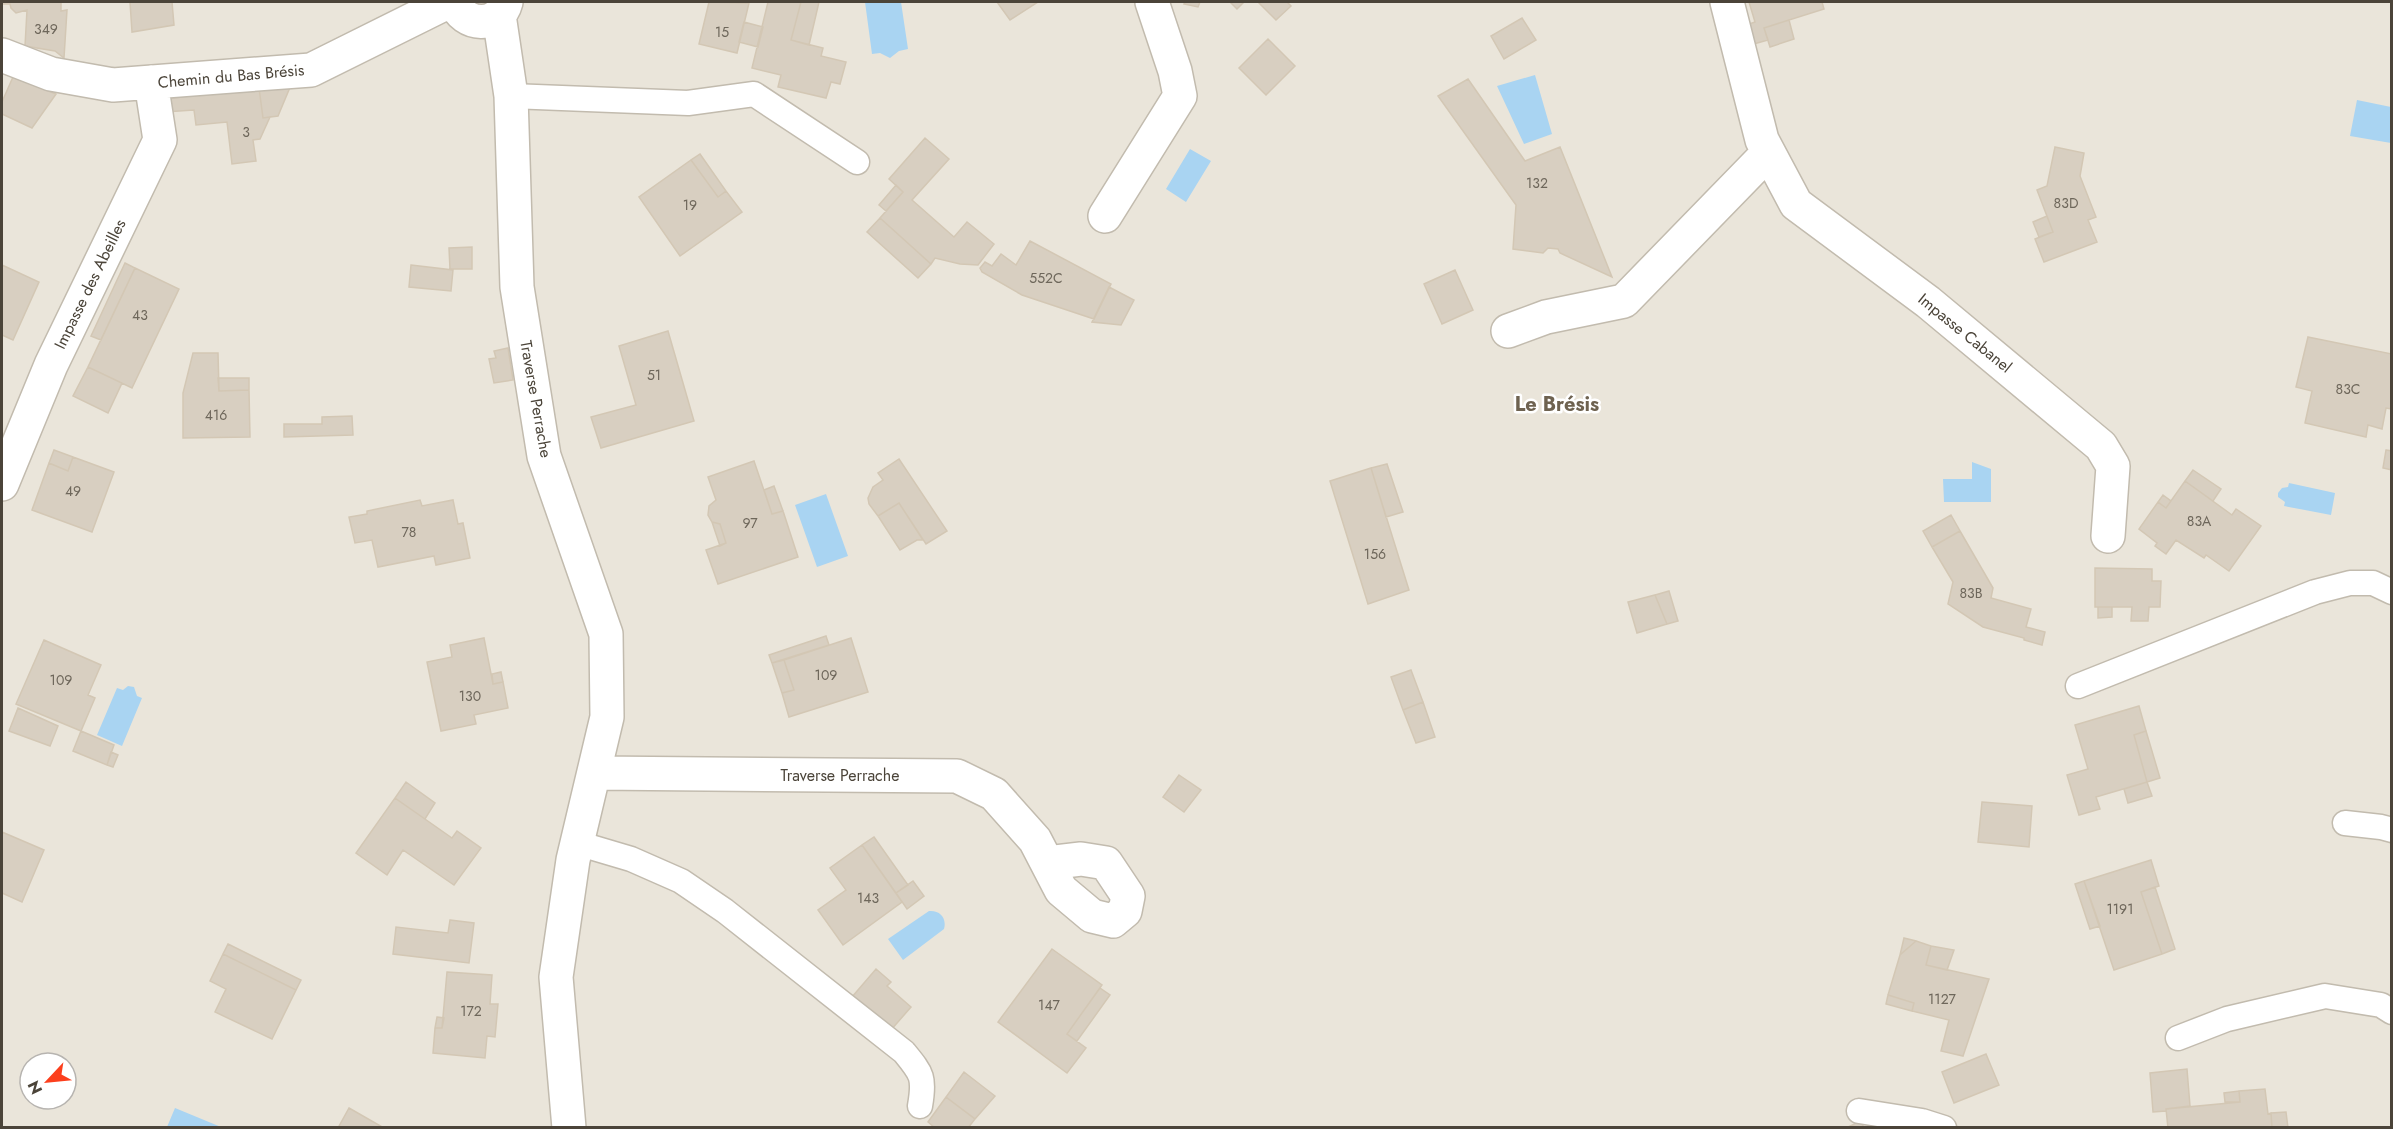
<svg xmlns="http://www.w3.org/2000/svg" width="2393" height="1129" font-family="Jost,sans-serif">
	<rect width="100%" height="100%" fill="#f6f3ec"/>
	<path fill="#eae5da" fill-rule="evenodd" d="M2 2H2391V1127L2 1128ZM30 1063H66V1099H30Z"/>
	<path fill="#a9d4f2" d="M865 2H901L908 49 899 51 890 58 880 53 872 54Z
		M1535 75 1552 134 1524 144 1497 86Z
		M2357 100 2391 107V143L2350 136Z
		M1190 149 1211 161 1186 202 1166 189Z
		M1972 462 1991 469V502H1944L1943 479H1972Z
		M2289 483 2335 493 2331 515 2284 506 2285 502 2278 497V493L2282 488 2288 487Z
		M826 494 848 556 817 567 795 505Z
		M128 686 134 687 137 696 142 698 122 746 97 735 117 688 123 690Z
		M929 911C940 910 947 918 944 929L903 960 888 939Z
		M175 1108 221 1127H167Z"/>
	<path fill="#d8cfc1" stroke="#d3c7b4" stroke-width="1.5" d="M2 2H61V11L67 10 64 58 55 51 25 46 27 10 16 13 11 8 10 4H2Z
		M130 2H172L174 25 132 32Z
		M709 2 749 3 737 53 699 44Z
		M768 2H801L791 40 823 48 821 56 846 62 840 84 831 82 826 98 778 87 781 75 752 68Z
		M801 2H819L809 45 791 40Z
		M997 2H1038L1010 20Z
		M1185 2H1200L1198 7 1184 4Z
		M1230 2H1244L1237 9Z
		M1258 2H1287L1291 6 1276 20Z
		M1749 2H1822L1824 9 1764 28 1768 40 1743 47 1738 28 1755 22Z
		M1522 18 1536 40 1504 59 1491 36Z
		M1789 20 1794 39 1770 47 1764 28Z
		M744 22 763 27 758 47 739 42Z
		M1268 39 1295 66 1266 95 1239 68Z
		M13 77 56 94 32 128 2 114V102Z
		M1468 79 1525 161 1560 147 1612 277 1560 253 1558 249 1548 248 1543 253 1513 249 1516 205 1438 96Z
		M291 85 278 116 263 118 259 88Z
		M259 88 263 118 270 117 260 139 253 140 256 161 232 164 227 122 196 125 194 110 165 112 164 99Z
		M925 138 949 159 912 200 954 237 967 222 994 244 978 265 960 264 935 258 931 264 880 218 903 192 889 179Z
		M2055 147 2084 153 2080 176 2096 217 2088 220 2097 242 2044 262 2035 239 2053 232 2037 190 2047 186Z
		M700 154 726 191 718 197 691 160Z
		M691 160 718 197 726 191 742 212 680 256 639 197Z
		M896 185 903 192 886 211 879 205Z
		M2047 216 2053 232 2039 237 2033 222Z
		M880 218 931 264 918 278 867 232Z
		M1030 241 1111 284 1094 319 1022 295 982 272 980 268 985 262 992 266 1001 254 1016 265Z
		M472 247V269H450L449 248Z
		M125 263 135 268 101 340 91 336Z
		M2 265 39 282 13 340 2 335Z
		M411 265 453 270 451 291 409 287Z
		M135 268 179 289 132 388 88 367Z
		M1455 270 1473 310 1442 324 1424 284Z
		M1109 287 1134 300 1121 325 1092 322Z
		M668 331 694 421 601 448 591 417 636 405 619 346Z
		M2308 337 2392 354V409L2386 408 2382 429 2368 425 2366 437 2305 423 2312 391 2296 387Z
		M508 348 513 380 494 383 489 359 496 358 494 351Z
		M193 353H218L219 391 249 390 250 437 183 438V393Z
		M88 367 122 383 108 413 73 396Z
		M218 378H249V390L219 391Z
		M352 416 353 435 284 437V424H322V417Z
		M54 450 73 457 68 471 49 463Z
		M2386 450 2392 451V470L2383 468Z
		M73 457 114 472 92 532 32 510 49 463 68 471Z
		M899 459 947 531 926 544 899 503 878 516 869 504 868 498 873 487 883 480 878 473Z
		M754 461 772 514 783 511 798 557 718 584 706 550 726 543 720 524 712 522 708 515 709 506 716 500 708 477Z
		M1387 464 1403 512 1386 517 1371 468Z
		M1371 468 1409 590 1368 604 1330 481Z
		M2193 470 2221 489 2213 501 2185 481Z
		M2185 481 2232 515 2236 509 2261 526 2229 571 2206 555 2204 558 2176 540 2166 554 2155 546 2157 543 2139 529 2158 502 2166 508Z
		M774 486 783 511 772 514 764 490Z
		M2163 495 2171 501 2166 508 2158 502Z
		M420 500 422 506 453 500 458 524 463 523 470 558 436 565 434 556 378 567 372 540 355 543 349 517 367 514V511Z
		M899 503 923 540H917L900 550 878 516Z
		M1951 515 1960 531 1932 547 1923 531Z
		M712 522 720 524 726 543 720 546Z
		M1960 531 1993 588 1991 598 2031 609 2026 627 2045 632 2042 645 2024 640V638L1983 627 1948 604 1953 582 1932 547Z
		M2095 568 2152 569V581H2161L2160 607H2149L2148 621H2131L2132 607H2095Z
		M1669 591 1678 621 1667 624 1655 595Z
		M1655 595 1667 624 1637 633 1628 602Z
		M2098 607H2112V617L2098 618Z
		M826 636 829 645 772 663 769 655Z
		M484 638 493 684 503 682 508 708 474 715 476 724 441 731 427 662 452 657 450 645Z
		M851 638 868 692 789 717 782 693 794 690 784 660Z
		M44 640 101 665 88 695 95 698 81 731 16 704Z
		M784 660 794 690 782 693 772 663Z
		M1411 670 1423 702 1403 710 1391 677Z
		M501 672 503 682 493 684 492 674Z
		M1423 702 1435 737 1416 743 1403 710Z
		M2139 706 2146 731 2134 735 2147 782 2096 797 2100 809 2079 815 2067 775 2088 769 2075 725Z
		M18 708 58 726 50 746 9 731Z
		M81 731 114 745 107 765 73 751Z
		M2146 731 2160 778 2147 782 2134 735Z
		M111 752 118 755 113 767 107 765Z
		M1179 775 1201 790 1184 812 1163 797Z
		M406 782 435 803 425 819 395 798Z
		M2147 782 2152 796 2128 803 2124 789Z
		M395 798 452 838 457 831 481 848 454 885 403 850 387 875 356 853Z
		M1982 802 2032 806 2029 847 1978 842Z
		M2 832 44 850 22 902 2 893Z
		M874 837 908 885 896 893 862 845Z
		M862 845 902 902 843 945 818 910 846 890 830 868Z
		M2151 860 2159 886 2141 892 2162 954 2114 970 2084 881Z
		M913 881 924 896 907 909 896 893Z
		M2084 881 2100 926 2090 929 2075 884Z
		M2155 887 2175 949 2162 954 2141 892Z
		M450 920 474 923 469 963 393 954 396 927 448 933Z
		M1904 938 1916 941 1900 955Z
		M1916 941 1931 946 1926 965 1989 979 1963 1056 1941 1051 1949 1020 1912 1011 1914 1003 1888 995 1900 955Z
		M228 944 301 980 296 990 223 954Z
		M1931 946 1954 950 1947 970 1926 965Z
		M1052 949 1102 985 1067 1034 1086 1048 1067 1073 998 1022Z
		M223 954 296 990 272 1039 215 1012 226 989 210 981Z
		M876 969 891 982 887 986 911 1007 891 1030 852 997Z
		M447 972 492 975 490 1004H498L495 1037 487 1036 485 1058 433 1053 435 1028H442Z
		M1100 988 1110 995 1077 1041 1067 1034Z
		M1888 995 1914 1003 1912 1011 1886 1004Z
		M437 1017 444 1018 442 1028H435Z
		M1986 1054 1999 1085 1954 1103 1942 1072Z
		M2187 1069 2190 1106 2166 1109V1111L2153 1112 2150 1073Z
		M964 1072 995 1096 975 1119 946 1097Z
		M2265 1089 2268 1114 2271 1113 2272 1128H2168L2166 1109 2240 1102 2239 1091Z
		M2239 1091 2240 1102H2225L2224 1093Z
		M946 1097 975 1119 968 1128H935L928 1122Z
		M349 1108 384 1128H338Z
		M2286 1112 2288 1128H2272L2271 1113Z
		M1861 1121 1864 1128H1846Z"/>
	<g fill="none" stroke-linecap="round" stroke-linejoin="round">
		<defs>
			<path id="service" d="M511 96 688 103 754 94 857 162
				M2078 686 2315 592 2350 583H2373L2392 592
				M2345 823 2381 827 2392 830
				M577 843 631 859 681 881 725 911 904 1052C922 1074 925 1077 920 1106
				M2178 1038 2227 1019 2325 996 2381 1005 2392 1012
				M1859 1111 1922 1121 1944 1128"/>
			<path id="minor" d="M455 2C463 27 499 29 506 2
				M1727 2 1762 140 1796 204 1928 302 2101 446 2113 466 2108 536
				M499 15 511 96 517 287 544 456 606 634 607 717 573 860 556 977 569 1128
				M2 55 51 74 113 85 311 70 448 2
				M1105 216 1180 96 1175 71 1152 2
				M1508 331 1546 317 1624 301 1768 153
				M2 484 51 365 160 140 151 82
				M594 773 957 776 994 794 1035 840 1061 890 1092 916 1113 921 1125 911 1128 896 1106 863 1081 859 1047 863"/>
		</defs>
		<use href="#service" stroke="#c2bbae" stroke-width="27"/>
		<use href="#minor" stroke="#c2bbae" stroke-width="36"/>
		<use href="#service" stroke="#fff" stroke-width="24"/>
		<use href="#minor" stroke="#fff" stroke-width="33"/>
	</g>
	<g text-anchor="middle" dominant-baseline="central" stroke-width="5" stroke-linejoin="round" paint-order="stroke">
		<g font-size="14" fill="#6e675b">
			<text x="46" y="29">349</text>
			<text x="722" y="32">15</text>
			<text x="246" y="132">3</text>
			<text x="1537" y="183">132</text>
			<text x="2066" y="203">83D</text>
			<text x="690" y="205">19</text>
			<text x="1046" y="278">552C</text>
			<text x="140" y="315">43</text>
			<text x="654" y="375">51</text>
			<text x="2348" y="389">83C</text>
			<text x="216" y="415">416</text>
			<text x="73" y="491">49</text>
			<text x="2199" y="521">83A</text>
			<text x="750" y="523">97</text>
			<text x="409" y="532">78</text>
			<text x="1375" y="554">156</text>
			<text x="1971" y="593">83B</text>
			<text x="826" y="675">109</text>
			<text x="61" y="680">109</text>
			<text x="470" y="696">130</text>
			<text x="868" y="898">143</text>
			<text x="2120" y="909">1191</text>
			<text x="1942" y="999">1127</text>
			<text x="1049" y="1005">147</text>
			<text x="471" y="1011">172</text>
		</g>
		<g font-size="16" fill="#4b4439" stroke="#fff">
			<text transform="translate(231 76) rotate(-5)">Chemin du Bas Brésis</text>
			<text transform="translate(90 284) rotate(-64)">Impasse des Abeilles</text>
			<text transform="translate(1965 333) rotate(39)">Impasse Cabanel</text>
			<text transform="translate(536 399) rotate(80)">Traverse Perrache</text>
			<text x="840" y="775">Traverse Perrache</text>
		</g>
		<g font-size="20" font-weight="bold" fill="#6e6250" stroke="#fff">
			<text x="1557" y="404">Le Brésis</text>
		</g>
	</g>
	<rect width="2393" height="1129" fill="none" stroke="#4b4439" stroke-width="6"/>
	<g transform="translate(48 1081) rotate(244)"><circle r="28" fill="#ffffff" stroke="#b7b4b0" stroke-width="1.5"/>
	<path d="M0-4.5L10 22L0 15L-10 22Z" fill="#fc3f1d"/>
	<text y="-9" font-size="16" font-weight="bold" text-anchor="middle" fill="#4b4439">N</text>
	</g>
</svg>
